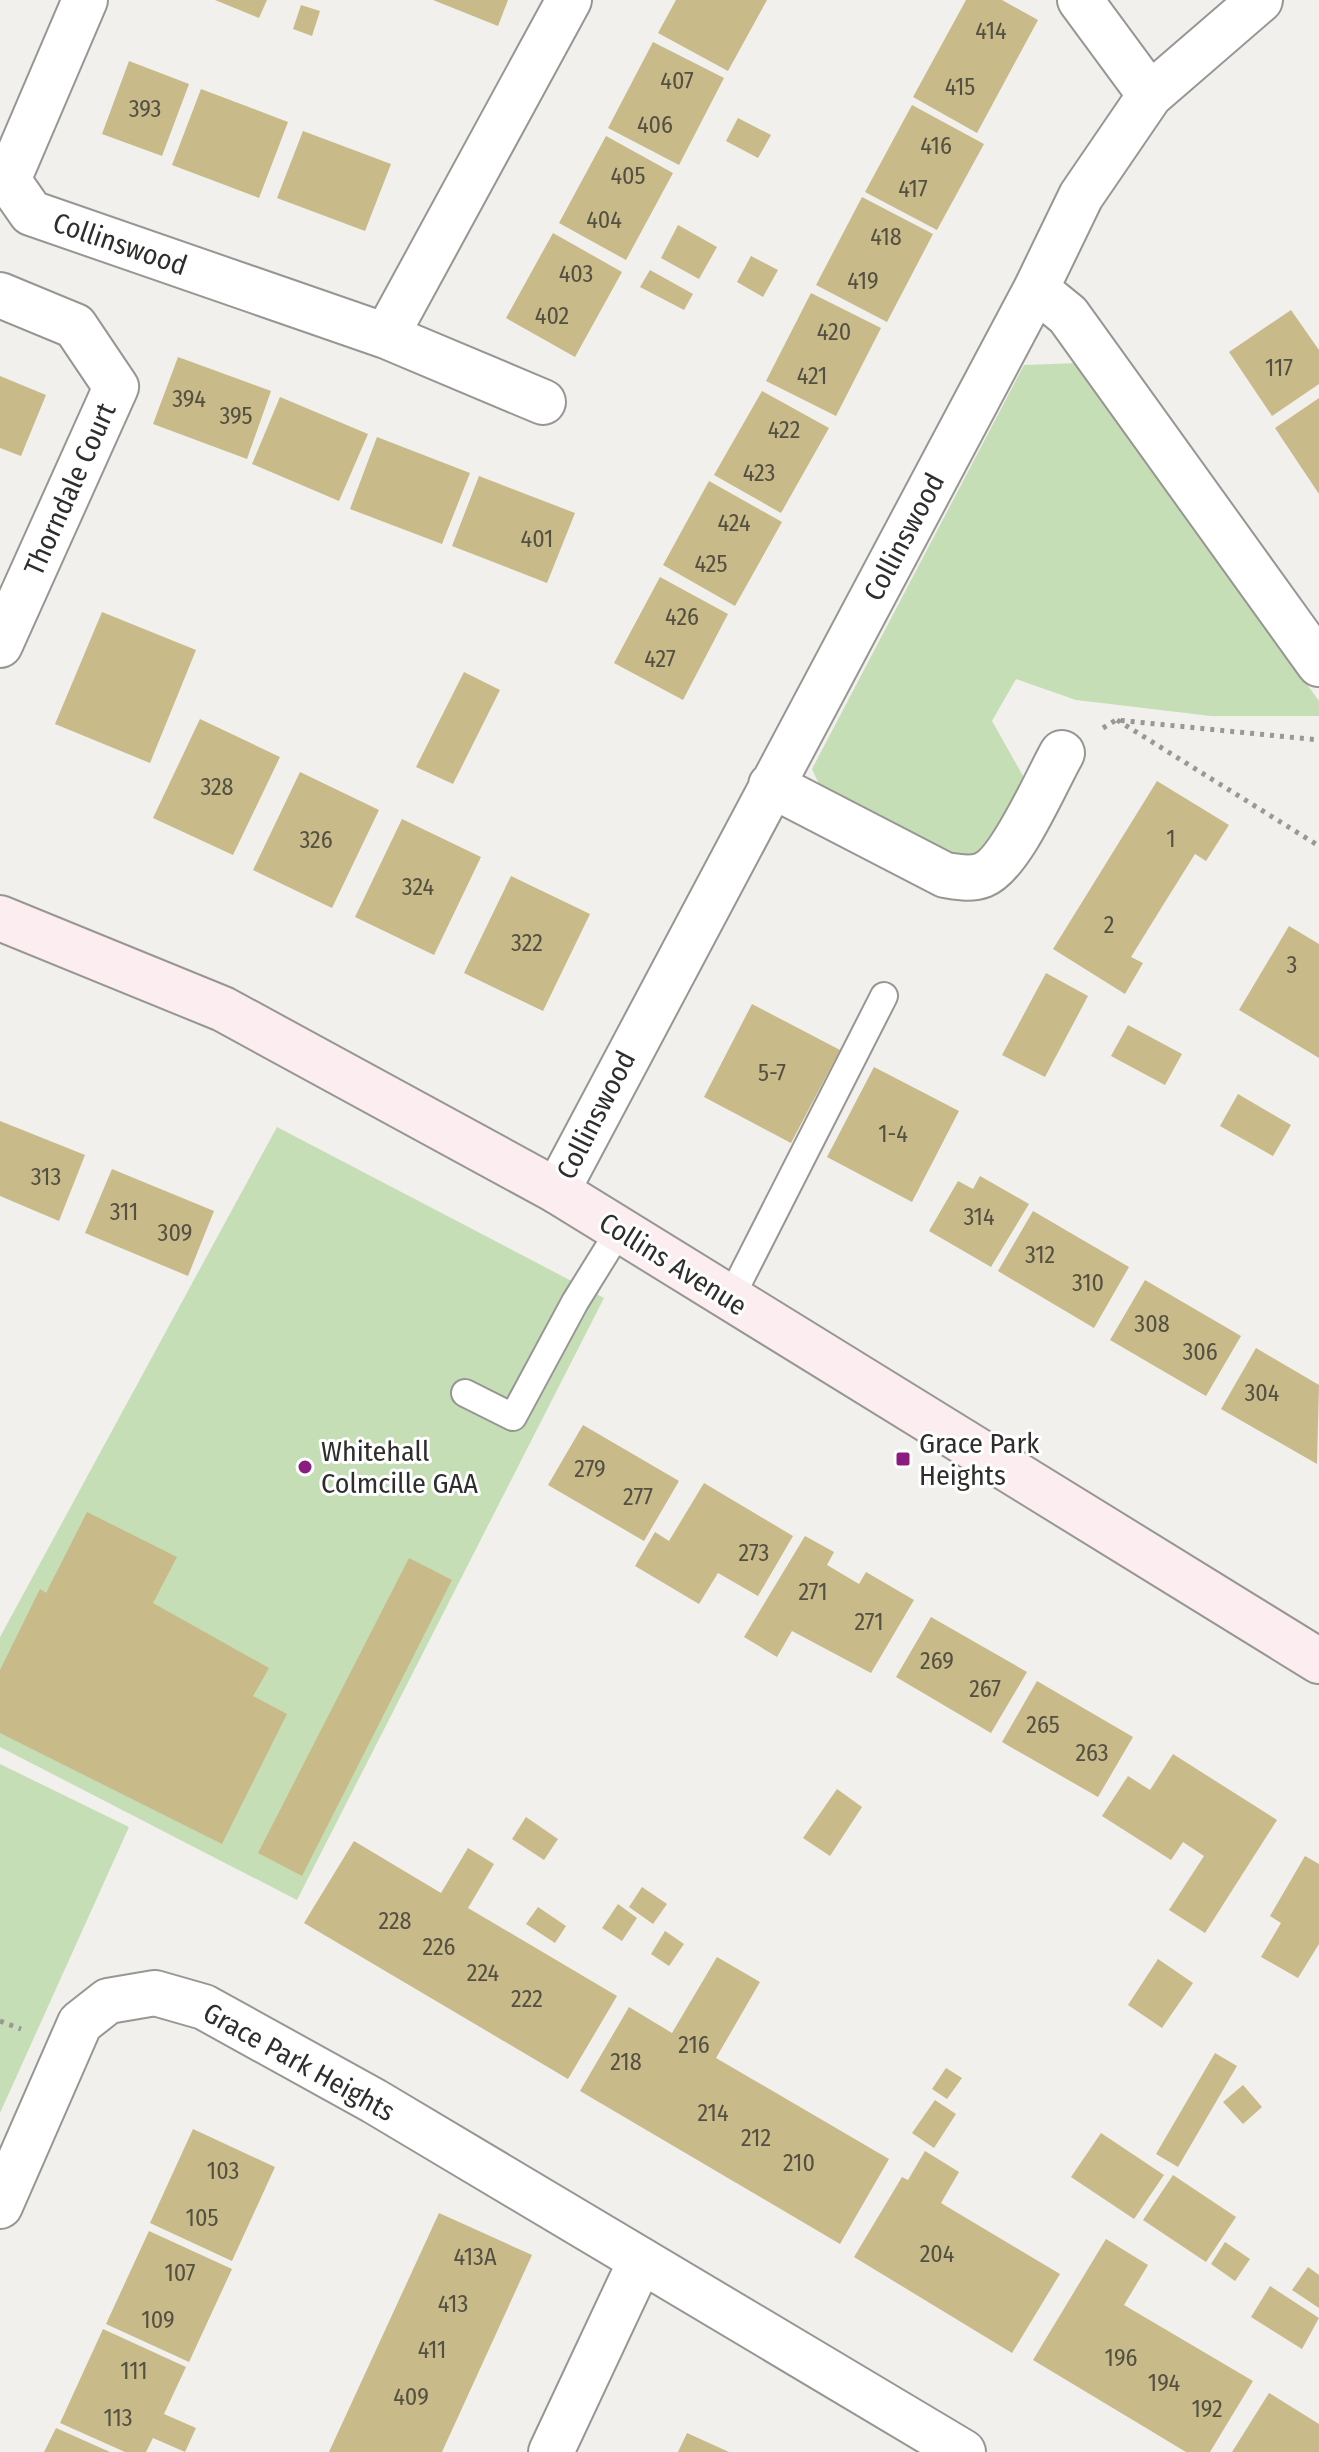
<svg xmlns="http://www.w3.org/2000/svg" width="1319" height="2452" font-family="'Fira Sans Condensed',sans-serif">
	<rect width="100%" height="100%" fill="#f1f0ec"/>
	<path fill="#c6deb6" d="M1079 363 1319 701V716H1211L1076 700 1016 679 992 721 1031 790 1000 837 971 860 825 797 812 769 1024 365Z
		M277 1127 604 1298 297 1900 0 1747V1637Z
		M0 1764 129 1827 0 2113Z"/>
	<path fill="#c8ba89" d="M215 0H267L259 18Z
		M433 0H508L498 26Z
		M676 0H767L728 71 658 33Z
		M966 0H1002L1038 20 977 133 913 97Z
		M301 5 320 11 312 36 293 29Z
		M653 42 724 78 679 165 608 128Z
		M129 61 189 84 162 156 102 134Z
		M201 89 288 122 259 198 172 165Z
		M912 105 984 144 937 230 865 192Z
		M738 118 771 135 758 158 726 141Z
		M303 131 391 164 365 231 277 198Z
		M606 136 673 173 626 260 559 223Z
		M862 197 933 234 887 322 816 285Z
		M678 225 717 247 699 279 661 258Z
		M553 233 622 272 575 357 506 318Z
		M751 256 778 270 763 297 737 282Z
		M650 270 693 294 684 310 640 287Z
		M811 293 881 328 836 416 766 381Z
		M1291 310 1319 350V384L1272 416 1229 352Z
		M178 357 271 391 247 459 153 424Z
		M0 376 46 395 21 456 0 448Z
		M762 391 829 428 781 513 714 475Z
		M280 397 368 434 339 501 252 464Z
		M1319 398V494L1275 428Z
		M377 437 470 473 442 544 350 509Z
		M479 476 575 513 547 583 452 546Z
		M709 481 782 522 735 606 663 565Z
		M660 577 728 614 683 700 614 663Z
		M102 612 196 650 150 763 55 724Z
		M464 672 500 690 453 784 416 767Z
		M200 719 280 757 233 855 153 818Z
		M300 772 379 810 332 908 253 870Z
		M1157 781 1229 825 1206 861 1195 854 1165 902 1131 957 1143 963 1125 994 1053 949Z
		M402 819 481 857 434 955 355 917Z
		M511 876 590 914 543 1011 464 973Z
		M1289 926 1319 944V1058L1239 1010Z
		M1046 973 1088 996 1045 1077 1002 1055Z
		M752 1004 840 1050 791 1143 704 1097Z
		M1128 1025 1182 1054 1165 1085 1111 1056Z
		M874 1067 959 1111 912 1202 827 1157Z
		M1238 1094 1291 1125 1273 1156 1220 1126Z
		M0 1121 85 1155 59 1221 0 1196Z
		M112 1169 214 1211 188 1276 85 1233Z
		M980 1176 1029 1204 991 1267 929 1231 958 1181 973 1189Z
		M1033 1211 1129 1267 1094 1328 998 1271Z
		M1145 1280 1241 1336 1206 1396 1110 1340Z
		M1256 1348 1319 1385 1317 1464 1221 1409Z
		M583 1425 679 1481 644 1541 548 1485Z
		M704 1483 793 1536 758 1596 718 1573 699 1604 635 1566 655 1532 669 1541Z
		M87 1512 177 1557 153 1603 269 1668 253 1696 287 1714 222 1844 0 1733V1670L40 1589 46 1593Z
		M805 1536 834 1552 827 1565 859 1584 866 1572 914 1600 871 1673 792 1631 777 1657 744 1637Z
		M409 1558 452 1580 302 1876 258 1853Z
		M931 1617 1027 1672 991 1733 896 1677Z
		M1037 1681 1133 1737 1098 1797 1002 1742Z
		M1173 1754 1277 1820 1205 1933 1169 1910 1204 1856 1183 1842 1171 1860 1102 1816 1128 1776 1150 1790Z
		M837 1789 862 1807 830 1856 803 1838Z
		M526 1817 558 1839 544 1860 512 1839Z
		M354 1841 441 1893 468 1848 494 1864 468 1908 617 1996 568 2079 304 1923Z
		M1305 1856 1319 1864V1944L1298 1978 1261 1957 1281 1923 1270 1916Z
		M642 1887 667 1904 653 1924 629 1907Z
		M618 1904 637 1918 622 1941 602 1928Z
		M538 1907 566 1926 555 1943 526 1924Z
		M665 1931 684 1944 669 1966 651 1954Z
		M717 1957 760 1982 716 2058 889 2159 840 2244 580 2091 629 2007 672 2033Z
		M1158 1959 1193 1983 1162 2028 1128 2005Z
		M1215 2053 1237 2066 1178 2167 1156 2154Z
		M946 2068 962 2078 947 2099 932 2089Z
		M1243 2085 1262 2107 1243 2124 1223 2102Z
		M935 2100 956 2114 934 2148 912 2133Z
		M193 2129 275 2167 232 2261 150 2223Z
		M1101 2133 1164 2175 1134 2219 1071 2177Z
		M925 2151 959 2172 941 2203 1060 2274 1012 2353 854 2257 902 2177 908 2180Z
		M1173 2175 1236 2217 1206 2262 1143 2220Z
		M439 2213 532 2255 447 2441 442 2452H329Z
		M149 2231 232 2269 189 2362 106 2324Z
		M1106 2239 1148 2265 1124 2305 1253 2381 1210 2452H1186L1033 2360Z
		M1225 2242 1250 2259 1235 2281 1211 2264Z
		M1308 2267 1319 2275V2308L1292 2290Z
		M1270 2286 1319 2318 1302 2349 1251 2317Z
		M103 2329 186 2367 164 2414 196 2428 185 2452 153 2438 146 2452H125L60 2423Z
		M1269 2393 1319 2424V2452H1232Z
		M56 2428 110 2452H44Z
		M687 2433 729 2452H678Z"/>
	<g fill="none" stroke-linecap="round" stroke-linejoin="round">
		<defs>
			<path id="lane" d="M730 1299 884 996
				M465 1393 513 1417 575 1302 619 1231"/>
			<path id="street" d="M85 0 8 180 31 213 386 336 543 402
				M1080 0 1150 95
				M1036 289 1068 315 1319 664
				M0 295 75 326 116 387 0 645
				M386 336 569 0
				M771 785 945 875C958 877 970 880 983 875 1011 864 1046 781 1062 753
				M557 1191 1036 289 1081 196 1150 95 1260 0
				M0 2206 80 2023 108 2001 155 1993 204 2007 374 2101 963 2452
				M551 2452 641 2260"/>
			<path id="secondary" d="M0 918 223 1009 557 1191 1319 1661"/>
		</defs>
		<use href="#lane" stroke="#979693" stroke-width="30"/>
		<use href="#street" stroke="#979693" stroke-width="48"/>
		<use href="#secondary" stroke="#979693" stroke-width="48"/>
		<path stroke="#989895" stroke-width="5" stroke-dasharray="4 6" stroke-linecap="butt" d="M1117 720 1319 846
			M1103 728 1116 720 1319 740
			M0 2021 21 2029"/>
		<use href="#lane" stroke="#fff" stroke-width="26"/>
		<use href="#street" stroke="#fff" stroke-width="44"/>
		<use href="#secondary" stroke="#fcedf1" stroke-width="44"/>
	</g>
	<g fill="#8b1d81" stroke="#fff" stroke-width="3">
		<rect x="895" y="1451" width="16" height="16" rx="4"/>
		<circle cx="305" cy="1467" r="8"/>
	</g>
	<g text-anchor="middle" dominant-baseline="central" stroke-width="6" stroke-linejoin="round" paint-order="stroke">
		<g font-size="24" fill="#545143">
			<text x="991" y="31">414</text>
			<text x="677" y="81">407</text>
			<text x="960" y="87">415</text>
			<text x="145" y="109">393</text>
			<text x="655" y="125">406</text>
			<text x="936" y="146">416</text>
			<text x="628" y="176">405</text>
			<text x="913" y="189">417</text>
			<text x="604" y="220">404</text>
			<text x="886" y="237">418</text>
			<text x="576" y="274">403</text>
			<text x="863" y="281">419</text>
			<text x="552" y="316">402</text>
			<text x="834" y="332">420</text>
			<text x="1279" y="368">117</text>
			<text x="812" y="376">421</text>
			<text x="189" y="399">394</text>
			<text x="236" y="416">395</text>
			<text x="784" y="430">422</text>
			<text x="759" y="473">423</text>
			<text x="734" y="523">424</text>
			<text x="537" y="539">401</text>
			<text x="711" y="564">425</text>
			<text x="682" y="617">426</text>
			<text x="660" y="659">427</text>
			<text x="217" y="787">328</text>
			<text x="1171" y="839">1</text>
			<text x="316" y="840">326</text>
			<text x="418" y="887">324</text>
			<text x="1109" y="925">2</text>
			<text x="527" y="943">322</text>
			<text x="1292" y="965">3</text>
			<text x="772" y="1073">5-7</text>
			<text x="893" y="1134">1-4</text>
			<text x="46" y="1177">313</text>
			<text x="124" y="1212">311</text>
			<text x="979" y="1217">314</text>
			<text x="175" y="1233">309</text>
			<text x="1040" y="1255">312</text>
			<text x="1088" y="1283">310</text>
			<text x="1152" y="1324">308</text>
			<text x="1200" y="1352">306</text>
			<text x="1262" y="1393">304</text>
			<text x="590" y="1469">279</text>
			<text x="638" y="1497">277</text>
			<text x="754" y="1553">273</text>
			<text x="813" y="1592">271</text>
			<text x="869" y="1622">271</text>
			<text x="937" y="1661">269</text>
			<text x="985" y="1689">267</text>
			<text x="1043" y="1725">265</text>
			<text x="1092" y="1753">263</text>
			<text x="395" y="1921">228</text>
			<text x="439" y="1947">226</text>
			<text x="483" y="1973">224</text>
			<text x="527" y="1999">222</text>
			<text x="694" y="2045">216</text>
			<text x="626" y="2062">218</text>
			<text x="713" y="2113">214</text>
			<text x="756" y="2138">212</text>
			<text x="799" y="2163">210</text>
			<text x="223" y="2171">103</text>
			<text x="202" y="2218">105</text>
			<text x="937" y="2254">204</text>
			<text x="475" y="2257">413A</text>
			<text x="180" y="2273">107</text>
			<text x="453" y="2304">413</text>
			<text x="158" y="2320">109</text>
			<text x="432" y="2350">411</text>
			<text x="1121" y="2358">196</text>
			<text x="134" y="2371">111</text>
			<text x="1164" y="2383">194</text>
			<text x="411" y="2397">409</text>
			<text x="1207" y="2409">192</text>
			<text x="118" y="2418">113</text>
		</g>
		<g font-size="28" fill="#2e2e2c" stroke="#fff">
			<text transform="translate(120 244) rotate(19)">Collinswood</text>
			<text transform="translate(70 489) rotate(-66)">Thorndale Court</text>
			<text transform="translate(904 537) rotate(-62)">Collinswood</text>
			<text transform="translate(596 1115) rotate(-63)">Collinswood</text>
			<text transform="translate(673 1264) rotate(32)">Collins Avenue</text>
			<text transform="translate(299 2062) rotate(29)">Grace Park Heights</text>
		</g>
		<g font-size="28" fill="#2e2e2c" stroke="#fff" text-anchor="start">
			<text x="919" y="1443">Grace Park<tspan x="919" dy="32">Heights</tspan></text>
			<text x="321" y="1451">Whitehall<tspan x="321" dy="32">Colmcille GAA</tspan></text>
		</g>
	</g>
</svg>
